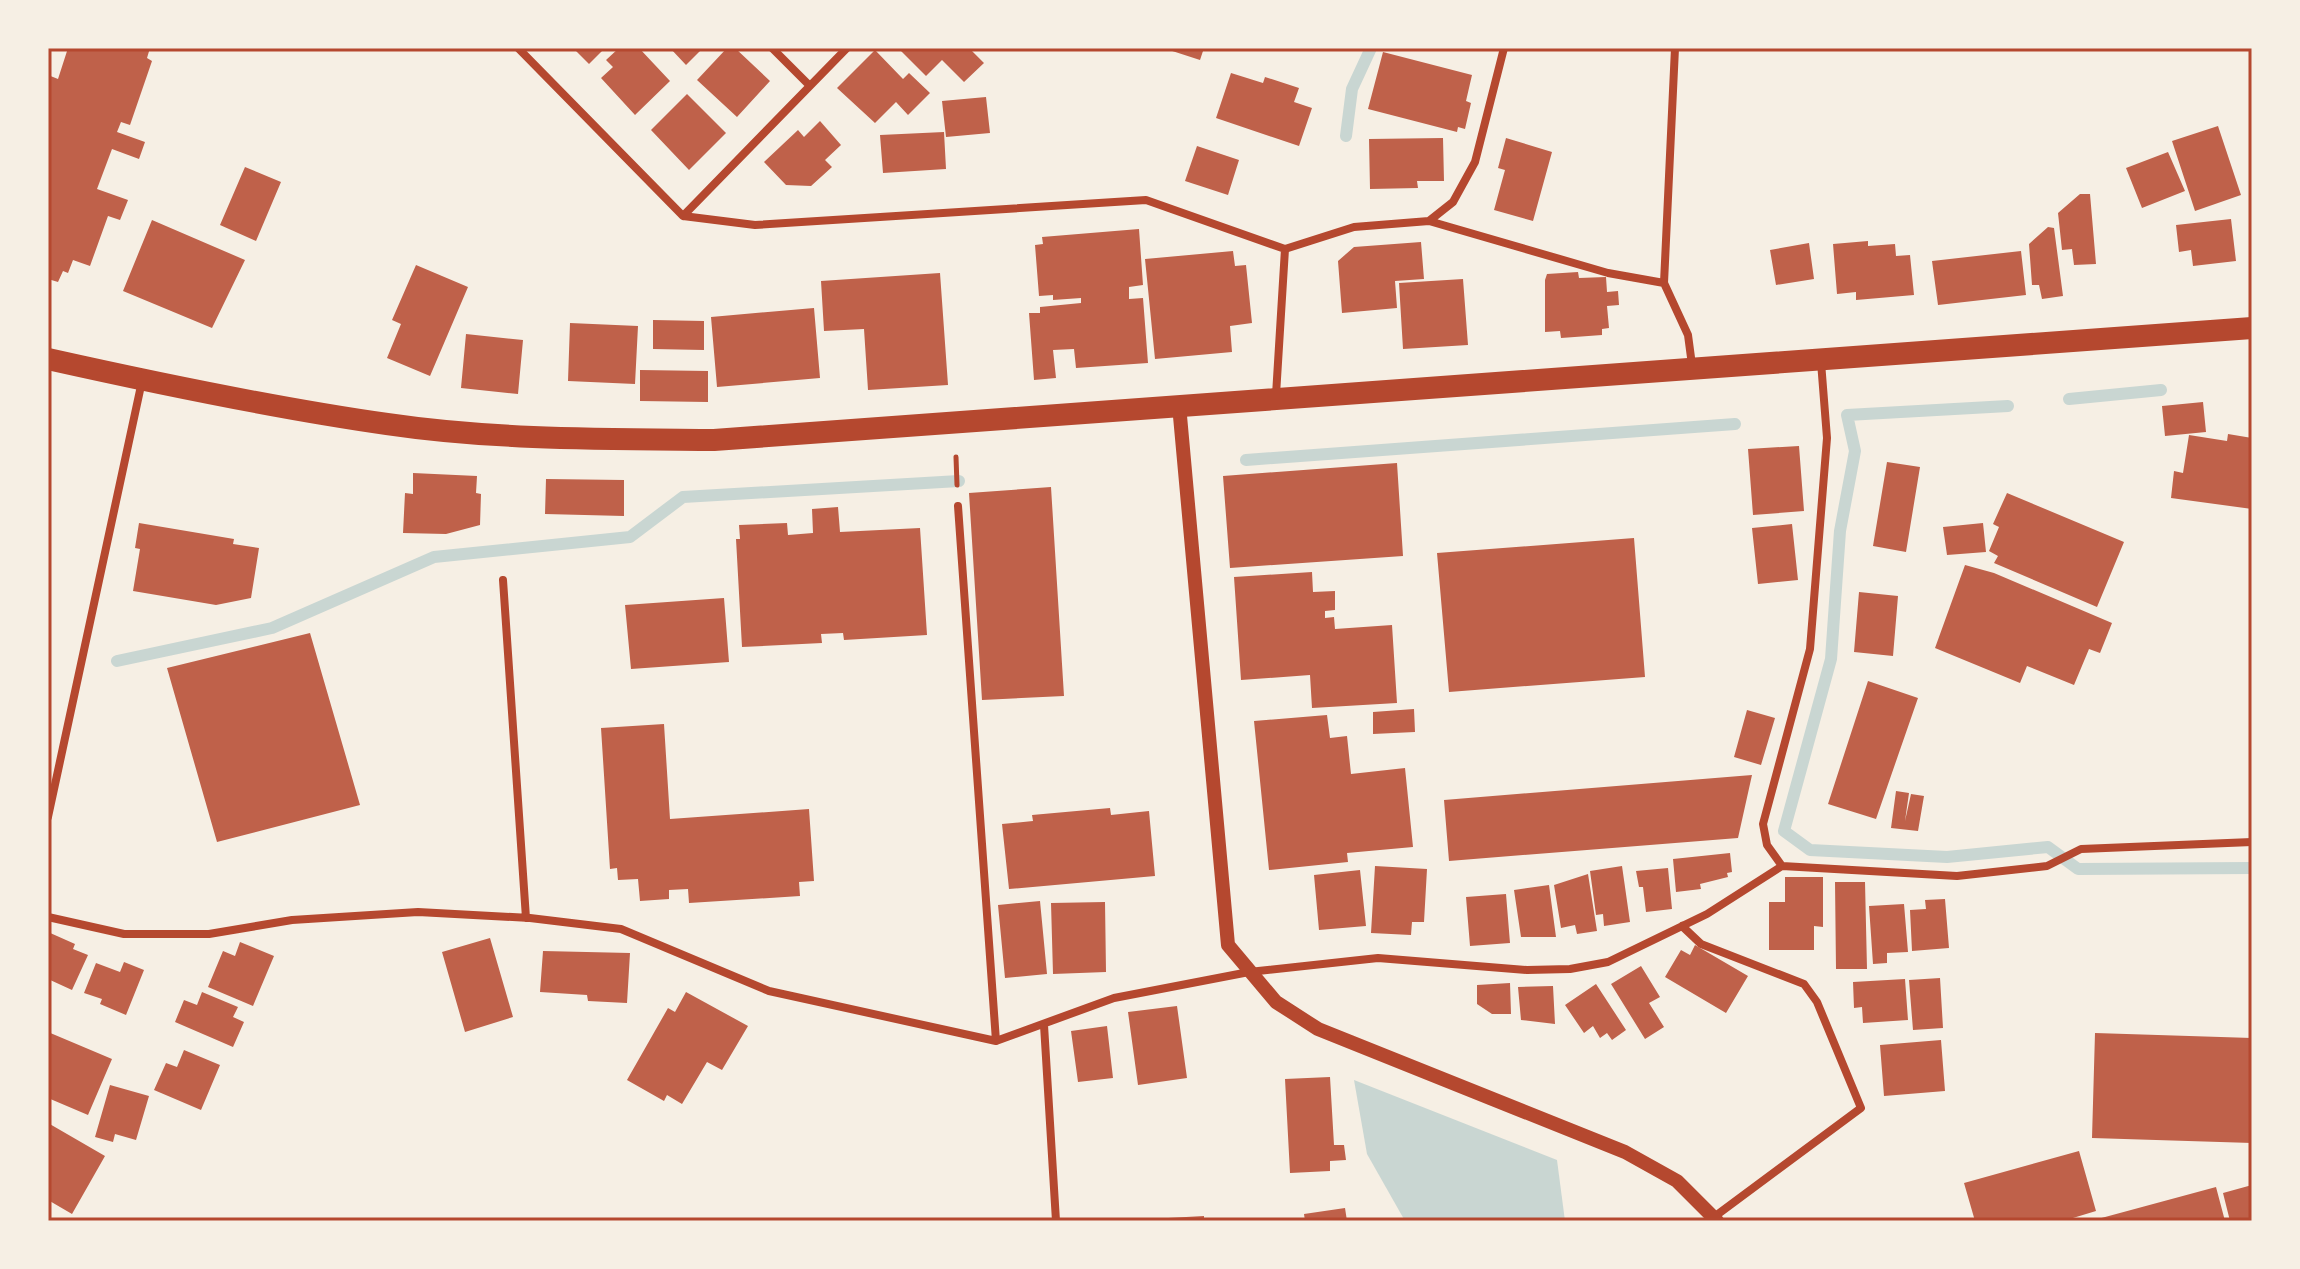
<svg xmlns="http://www.w3.org/2000/svg" width="2300" height="1269" font-family="Mulish,sans-serif">
	<rect width="100%" height="100%" fill="#f6efe4"/>
	<path fill="#c9d6d2" d="M1354 1080 1557 1160 1565 1221H1405L1367 1154Z"/>
	<g fill="none" stroke-linecap="round" stroke-linejoin="round">
		<path stroke="#c9d6d2" stroke-width="12" d="M1346 136 1352 89 1371 48
			M2069 399 2161 390
			M2008 406 1847 415 1855 451 1840 531 1831 659 1784 831 1810 850 1947 857 2048 847 2078 869 2252 868
			M1246 460 1735 424
			M117 661 272 628 434 557 630 537 683 497 959 481"/>
	</g>
	<path fill="#bf614a" d="M68 48H150L147 58 152 61 130 125 121 122 117 132 145 142 139 159 112 149 97 189 128 200 120 220 108 216 90 266 73 260 68 273 63 271 58 282 48 279V75L58 79Z
		M573 48H605L589 64Z
		M619 48H639L670 81 635 115 601 78 613 67 606 60Z
		M670 48H703L686 65Z
		M727 48H735L770 81 737 117 697 80Z
		M898 48H969L984 63 964 82 942 60 926 76Z
		M1163 48H1204L1200 60Z
		M875 50 903 79 909 73 930 93 908 115 896 102 875 123 837 88Z
		M1383 52 1472 75 1466 101 1471 103 1465 129 1458 127 1457 132 1368 109Z
		M1231 73 1263 83 1265 77 1299 88 1294 102 1312 108 1299 146 1216 118Z
		M687 94 726 133 689 170 651 130Z
		M986 97 990 133 946 137 942 101Z
		M820 121 841 145 825 160 832 167 811 186 786 185 764 162 798 130 804 137Z
		M2218 126 2241 195 2195 211 2172 141Z
		M944 132 946 169 883 173 880 135Z
		M1443 138 1444 181H1417L1418 188 1370 189 1369 139Z
		M1506 138 1552 152 1533 221 1494 210 1505 170 1498 168Z
		M1197 146 1239 160 1228 195 1185 181Z
		M2168 152 2185 191 2142 208 2126 168Z
		M245 167 281 182 256 241 220 225Z
		M2080 194H2090L2096 264 2074 265 2072 249 2062 250 2058 213Z
		M2231 219 2236 261 2193 266 2191 250 2179 252 2176 225Z
		M152 220 245 260 212 328 123 291Z
		M2048 227 2054 228 2063 296 2042 299 2039 285H2032L2029 244Z
		M1139 229 1143 285 1129 287V299L1143 298 1148 363 1076 368 1074 349 1053 350 1056 378 1034 380 1029 313H1040V307L1081 303V298L1053 300V295L1039 296 1035 245 1043 244 1042 237Z
		M1868 241V246L1895 244 1896 256 1910 255 1914 295 1856 300V292L1837 294 1833 244Z
		M1421 242 1424 279 1395 281 1397 308 1342 313 1338 261 1354 247Z
		M1809 243 1814 279 1776 285 1770 250Z
		M1233 251 1235 266 1246 265 1252 323 1230 326 1232 352 1155 359 1145 259Z
		M2021 251 2026 295 1938 305 1932 261Z
		M416 265 468 287 430 376 387 358 401 324 392 320Z
		M1578 272 1579 278 1606 277 1607 292 1618 291 1619 305 1607 306 1609 328 1602 329V335L1561 338 1560 331 1545 332V280L1547 274Z
		M940 273 948 385 868 390 864 329 824 331 821 281Z
		M1463 279 1468 345 1403 349 1399 283Z
		M814 308 820 378 717 387 711 317Z
		M653 320 704 321V350L653 349Z
		M570 323 638 326 635 384 568 381Z
		M466 334 523 340 518 394 461 388Z
		M640 370 708 371V402L640 401Z
		M2203 402 2206 432 2165 436 2162 406Z
		M2228 434 2252 438V509L2171 498 2174 471 2183 473 2189 435 2227 441Z
		M1799 446 1804 511 1753 515 1748 449Z
		M1887 462 1920 467 1906 552 1873 546Z
		M1397 463 1403 556 1230 568 1223 476Z
		M413 473 477 476 476 493 481 494 480 525 446 534 403 533 405 493 413 494Z
		M546 479 624 480V516L545 514Z
		M1051 487 1064 696 982 700 969 493Z
		M2007 493 2124 542 2097 607 1994 563 1998 556 1989 551 1999 527 1993 524Z
		M838 507 840 532 920 528 927 635 844 640 843 633 821 634 822 643 742 647 736 539H740L739 525 787 523 788 535 813 533 812 509Z
		M139 523 234 539 233 544 259 548 251 598 216 605 133 591 140 549 135 548Z
		M1983 523 1986 552 1947 555 1943 527Z
		M1792 524 1798 580 1758 584 1752 528Z
		M1634 538 1645 677 1449 692 1437 553Z
		M1965 565 1994 573 2112 623 2100 653 2089 649 2074 685 2027 666 2020 683 1935 648Z
		M1312 572 1313 592 1335 591V610L1325 611V618L1334 617 1335 629 1392 625 1397 703 1312 708 1310 675 1241 680 1234 577Z
		M1859 592 1898 596 1893 656 1854 652Z
		M724 598 729 662 631 669 625 605Z
		M310 633 360 805 217 842 167 668Z
		M1868 681 1918 698 1876 819 1828 804Z
		M1414 709 1415 732 1373 734V712Z
		M1747 710 1775 718 1761 765 1734 757Z
		M1327 715 1330 738 1347 736 1351 774 1405 768 1413 847 1347 853 1348 862 1269 870 1254 721Z
		M664 724 670 819 809 809 814 881 799 882 800 896 689 903 688 889 669 890V899L640 901 638 879 618 880 617 868 610 869 601 728Z
		M1752 775 1738 838 1449 861 1444 800Z
		M1896 791 1909 793 1905 821 1911 794 1924 796 1918 831 1891 828Z
		M1110 808 1111 815 1149 811 1155 876 1009 889 1002 824 1033 821 1032 815Z
		M1730 853 1732 872 1727 873 1728 877 1700 884 1701 889 1676 892 1673 859Z
		M1375 866 1427 869 1424 922H1412L1411 935 1371 933Z
		M1622 866 1630 922 1604 926 1603 914 1596 915 1590 871Z
		M1668 868 1672 909 1646 912 1643 887H1639L1636 871Z
		M1360 870 1366 926 1319 930 1314 875Z
		M1588 874 1597 931 1577 934 1575 925 1561 928 1554 885Z
		M1785 877H1823V927L1814 926V950H1769V902H1785Z
		M1835 882H1865L1867 969H1836Z
		M1549 885 1556 937H1521L1514 890Z
		M1506 894 1510 943 1470 946 1466 897Z
		M1945 899 1949 948 1912 951 1910 910 1926 909 1925 900Z
		M1040 901 1047 974 1005 978 998 905Z
		M1105 902 1106 972 1053 974 1051 903Z
		M1904 904 1908 952 1887 953V963L1873 964 1869 906Z
		M48 932 75 944 73 949 88 955 72 990 48 979Z
		M490 938 513 1017 465 1032 442 952Z
		M240 942 274 956 253 1006 208 987 223 951 235 956Z
		M1695 945 1748 976 1726 1013 1665 977 1681 950 1690 955Z
		M543 951 630 953 627 1003 588 1001 587 995 540 992Z
		M124 962 144 970 126 1015 100 1004 102 999 84 993 96 963 120 972Z
		M1641 966 1660 997 1649 1003 1664 1027 1645 1039 1611 984Z
		M1940 978 1943 1028 1913 1030 1909 980Z
		M1905 979 1908 1020 1863 1023 1862 1007 1854 1008 1853 982Z
		M1510 983 1511 1014H1492L1477 1004V985Z
		M1596 984 1626 1030 1612 1040 1607 1033 1600 1038 1593 1026 1584 1033 1565 1005Z
		M1553 986 1555 1024 1521 1020 1518 987Z
		M202 992 238 1007 233 1017 244 1022 233 1047 175 1022 184 1000 197 1005Z
		M686 992 748 1026 722 1070 707 1062 682 1104 667 1095 664 1101 627 1080 668 1008 675 1012Z
		M1177 1006 1187 1078 1138 1085 1128 1012Z
		M1107 1026 1113 1078 1078 1082 1071 1031Z
		M48 1032 112 1059 88 1115 48 1098Z
		M2095 1033 2252 1038V1143L2092 1138Z
		M1941 1040 1945 1091 1884 1096 1880 1045Z
		M184 1050 220 1065 201 1110 154 1090 166 1063 177 1067Z
		M1330 1077 1334 1145H1344L1346 1160 1330 1161V1171L1290 1173 1285 1079Z
		M110 1085 149 1096 136 1140 115 1134 113 1142 95 1137Z
		M48 1123 105 1156 72 1214 48 1200Z
		M2079 1151 2096 1211 2063 1221H1975L1964 1183Z
		M2252 1185V1221H2230L2223 1193Z
		M2216 1187 2225 1221H2094V1220Z
		M1345 1208 1347 1221H1305L1304 1214Z
		M1204 1216V1221H1150V1219Z"/>
	<g fill="none" stroke-linecap="round" stroke-linejoin="round">
		<path stroke="#b5482f" stroke-width="5" d="M956 457 957 485"/>
		<path stroke="#b5482f" stroke-width="8" d="M518 48 683 216 755 225 1146 200 1285 249 1354 227 1429 221 1453 202 1475 162 1504 48
			M772 48 810 86
			M1675 48 1664 283 1688 335 1692 365
			M683 216 847 48
			M1429 221 1608 273 1664 283
			M1276 395 1285 249
			M958 506 996 1041
			M503 580 526 918
			M48 817 142 381
			M1782 866 1767 845 1763 824 1810 649 1827 438 1821 362
			M48 917 124 934H209L292 920 418 912 530 918 621 929 769 991 996 1041 1114 998 1249 972 1378 958 1527 970 1570 969 1608 962 1707 914 1782 866 1957 876 2047 866 2081 849 2252 842
			M1682 926 1701 944 1804 984 1817 1002 1861 1108 1714 1217
			M1044 1025 1056 1221"/>
		<path stroke="#b5482f" stroke-width="14" d="M1179 405 1228 945 1276 1002 1318 1029 1625 1152 1677 1181 1717 1221"/>
		<path stroke="#b5482f" stroke-width="22" d="M48 359C160 384 274 408 387 424 495 440 606 439 714 440L2252 328"/>
	</g>
	<rect width="2300" height="1269" fill="none" stroke="#f6efe4" stroke-width="100"/>
	<rect x="50" y="50" width="2200" height="1169" fill="none" stroke="#b5482f" stroke-width="3"/>
</svg>
